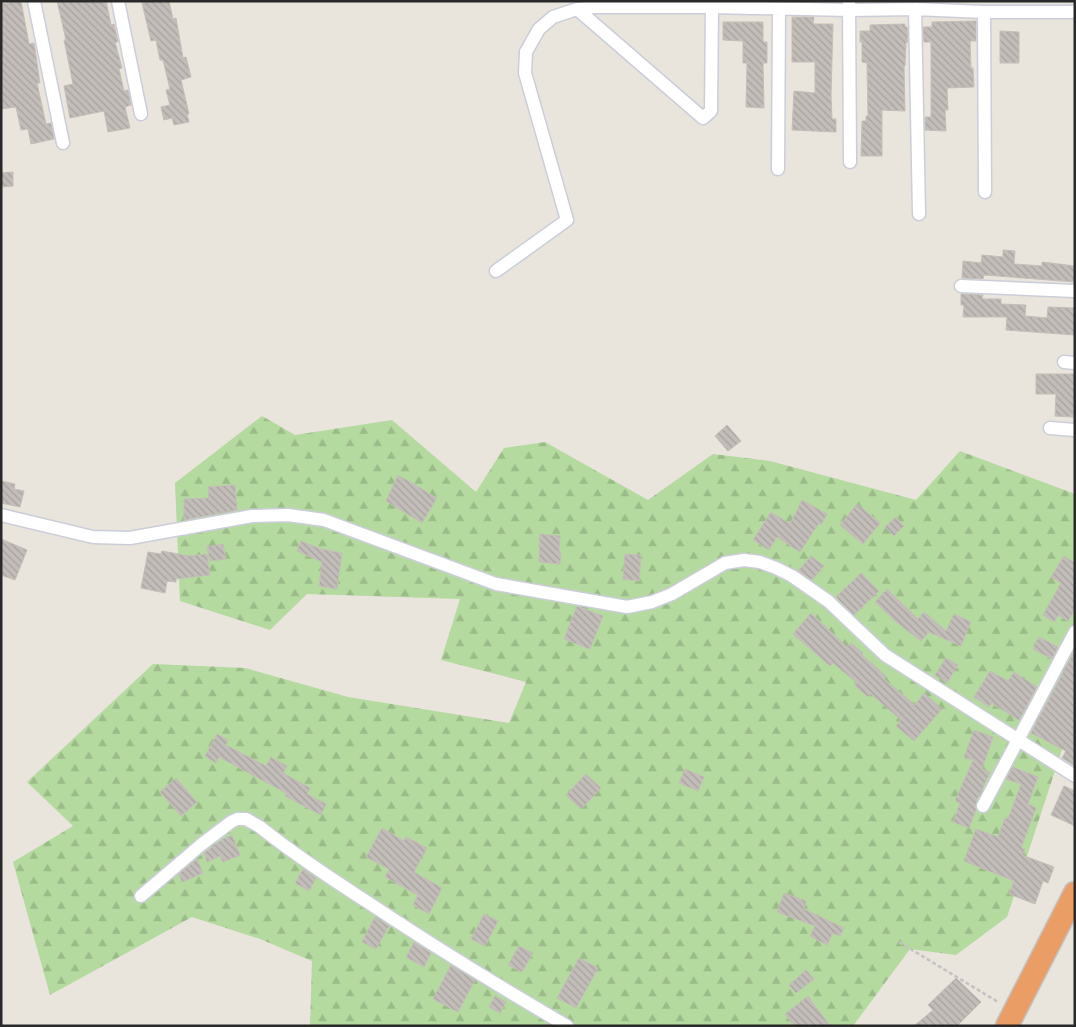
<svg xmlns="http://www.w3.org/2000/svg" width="1076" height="1027" font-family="Roboto,sans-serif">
	<defs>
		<pattern id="forest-firs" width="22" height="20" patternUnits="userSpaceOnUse" patternTransform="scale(1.25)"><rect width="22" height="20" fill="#b4da9f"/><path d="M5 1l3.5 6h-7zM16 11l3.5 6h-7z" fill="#9bbb89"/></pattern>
		<pattern id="building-back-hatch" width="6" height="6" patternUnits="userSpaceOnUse" patternTransform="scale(1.25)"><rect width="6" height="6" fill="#c2bdb9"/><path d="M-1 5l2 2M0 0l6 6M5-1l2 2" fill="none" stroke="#a7a29f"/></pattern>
	</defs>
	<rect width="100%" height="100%" fill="#e9e4dc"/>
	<path fill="url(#forest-firs)" d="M262 416 295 435 392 420 476 492 504 448 545 442 648 500 713 454 770 461 916 500 960 451 1075 494V710L1007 917 956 955 910 949 853 1026H310L312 961 260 939 192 917 50 995 13 862 73 826 27 782 153 664 245 668 348 697 509 723 526 682 441 660 460 599 307 594 270 630 180 601 175 483Z"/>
	<path fill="url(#building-back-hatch)" stroke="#c4bfb6" d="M21 1 29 44 34 43 40 83H37L46 124 51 123 54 139 31 144 28 129 21 130 16 107 1 109V4Z
		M57 1H106L111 25 114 24 118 42H115L122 68 119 69 124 91 128 90 131 105 125 107 130 128 108 132 104 111 70 118 64 86 73 84 64 40H66Z
		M151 1H169L173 19 176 18 183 58 186 57 191 77 181 80 189 114H187L189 122 174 125 172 118 164 120 161 107 170 105 166 90 170 89 163 60H160L156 40 151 41 142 3Z
		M792 17H814L813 24H833L831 95 832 119H836V132L792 130 794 91 815 93V62H792Z
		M976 21V41H970L971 68H973L974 87 947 88 948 110H945L946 131 925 130V117H931V42H924L923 27H932V22Z
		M723 22H763V42H767V63H763L764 108 746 107 747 63H743V41L723 40Z
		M905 24V27H907L908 42H906L905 66H904L905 111 882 110V156H861L862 121H866V116H868L867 63 862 62V42H860V31H870V25Z
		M1000 31 1019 32V63H1000Z
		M13 172V186L1 187V173Z
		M1003 250 1015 251 1014 264 1042 266V262L1075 266V282L984 275 983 279 962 278 963 261 981 263 982 255 1003 257Z
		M961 294 983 295 982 299H1001V304L1026 305 1025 316 1047 318 1048 307 1075 308V335L1006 330 1007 317H963L964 305H961Z
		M1036 374H1075L1073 417 1055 416 1056 394H1036Z
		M727 425 741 441 728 451 715 436Z
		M398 475 437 498 422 523 386 501Z
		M1 481 15 484 14 489 24 491 20 507 1 503Z
		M235 485 237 510 184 520V499L209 498 208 487Z
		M802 500 827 514 821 525 819 523 800 552 777 537 769 550 753 540 771 512 790 524Z
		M857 504 880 523 863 544 840 525Z
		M896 517 904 526 894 536 885 527Z
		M540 534 560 536 559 552 561 553 560 564 539 562Z
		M1 539 27 550 15 580 1 575Z
		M301 541 321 549 342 553 337 589 319 586 322 562 297 551Z
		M223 544 226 559 210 561 207 547Z
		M162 551 189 556 207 554 210 575 176 579V582L167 581 165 593 141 588 148 552 161 554Z
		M625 554 641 555 639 581 623 579Z
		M811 556 824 566 812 580 798 571Z
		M1064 556 1075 563V609L1068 621 1058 615 1054 622 1043 615 1061 583 1051 577Z
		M861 573 879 591 854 615 836 597Z
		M887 589 918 619 924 612 946 631 954 614 971 622 961 646 929 632 921 641 895 621 875 602Z
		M577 606 603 616 590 649 564 639Z
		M811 613 847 647 851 643 863 653 862 655 886 676 884 679 915 705 924 693 942 709 914 741 896 726 901 720 871 694 868 697 855 686 857 683 833 663 830 666 793 634Z
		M1039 637 1058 647 1052 659 1033 649Z
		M1075 650V766L1062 758 1066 751 1031 733Z
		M946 658 958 665 947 683 935 675Z
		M990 671 1008 681 1014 672 1037 687 1019 720 991 703 989 707 974 697Z
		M974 730 993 737 982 769 990 772 976 802V810L969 828 953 822 960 803 955 801 973 760 964 757Z
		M217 734 228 740 226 745 266 766 271 757 287 766 283 773 310 788 307 794 326 804 321 815 285 796 286 793 219 757 216 763 205 756Z
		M1013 767 1038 777 1028 804 1036 808 1021 848 1025 849 1022 855 1054 867 1048 883 1043 881 1035 904 1009 894 1014 881 964 861 976 829 998 837 1005 818 1008 819 1021 784 1006 779Z
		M685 769 704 777 698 791 679 783Z
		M586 774 601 788 581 809 566 795Z
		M176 778 197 802 181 816 160 792Z
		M1064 786 1075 791V826L1051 815Z
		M382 828 404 841 406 837 427 848 414 872 442 888 429 914 413 905 418 895 385 877 389 869 366 857Z
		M232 835 240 855 223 862 220 856 207 862 204 853 223 839Z
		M197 859 203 873 182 882 179 874Z
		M303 869 316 878 309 891 295 883Z
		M784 893 806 901 804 909 844 928 840 936 833 933 827 945 810 936 815 926 777 912Z
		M484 914 498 921 485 946 471 939Z
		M375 917 389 926 376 949 362 942Z
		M414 942 431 953 424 967 406 957Z
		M519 946 533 953 522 972 508 965Z
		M579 958 598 968 576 1008 557 998Z
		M451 965 475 980 458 1012 433 999Z
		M806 970 814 979 796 993 789 985Z
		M956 978 981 1002 957 1026H914L933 1010 928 1005Z
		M495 996 506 1002 500 1013 489 1007Z
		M808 996 830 1026H794L785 1014Z"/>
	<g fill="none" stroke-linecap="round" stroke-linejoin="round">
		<defs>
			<path id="street" d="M34 1 63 143
				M118 1 141 114
				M849 1 850 162
				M577 9 703 118 711 111 712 7
				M915 9 919 214
				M984 12 985 192
				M778 169 779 9
				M496 271 567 220 525 73 526 52 539 29 553 17 577 9 595 7H712L849 10 915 9 984 12H1071L1075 11
				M961 286 1075 291
				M1064 362 1075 363
				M1050 428 1075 430
				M1 515 93 537 130 538 252 516 288 515 324 520 496 584 627 607 652 602 672 594 725 563 744 560 760 562 776 568 792 576 828 601 885 655 1075 776
				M983 806 1075 632
				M141 896 202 844 231 822 237 819H246L260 827C296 856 336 882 375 907 438 949 502 988 567 1026"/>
			<path id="highway" d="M1007 1026 1075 893"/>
		</defs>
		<use href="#street" stroke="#cbced9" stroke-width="15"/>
		<use href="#highway" stroke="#c3c3c3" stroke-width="25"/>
		<path stroke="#c3c3c3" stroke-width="2.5" stroke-dasharray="4 2.5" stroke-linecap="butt" d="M899 942 998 1002"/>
		<use href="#street" stroke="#fff" stroke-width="12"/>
		<use href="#highway" stroke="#eb9d66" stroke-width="22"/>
	</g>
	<rect width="1076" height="1027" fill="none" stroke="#292929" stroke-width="5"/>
</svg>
